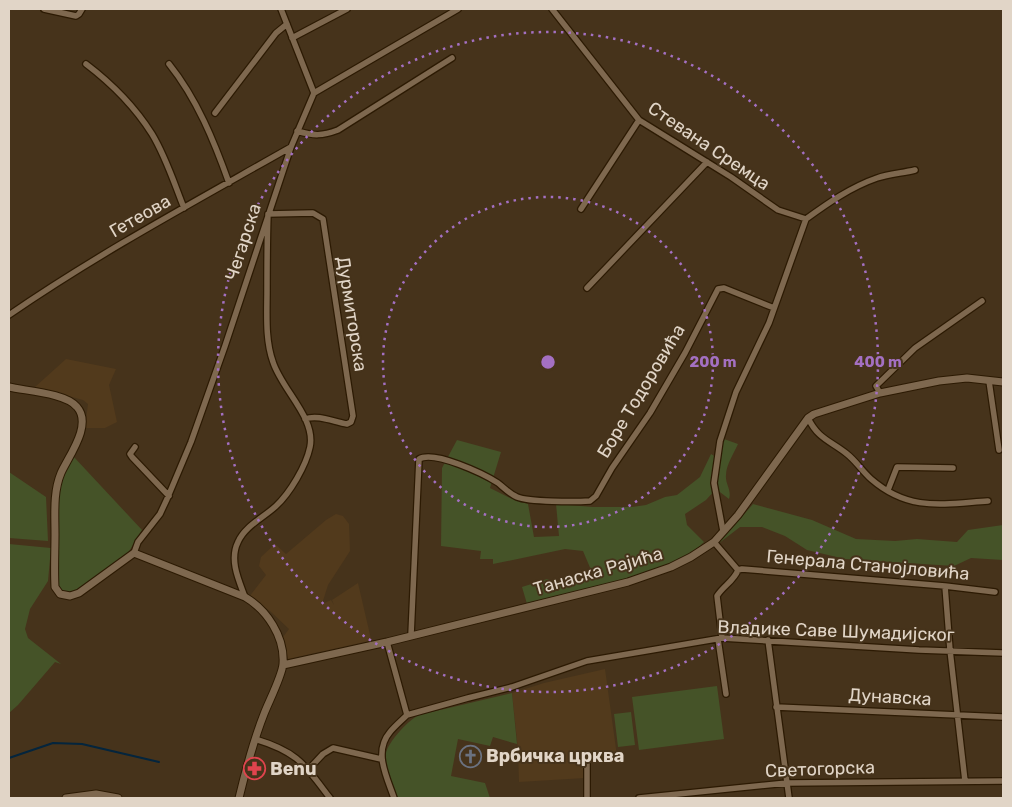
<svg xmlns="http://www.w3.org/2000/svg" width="1012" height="807" font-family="Rubik,sans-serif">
	<rect width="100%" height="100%" fill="#46331b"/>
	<path fill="#523a1c" d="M66 359 116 369 109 385 117 422 105 428H85L88 404 83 400 35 387Z
		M336 514 343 516 349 524 350 551 328 585 322 604 331 600 334 605 332 600 358 583 371 639 369 641 288 659 283 637 289 629 270 611 249 597 266 575 259 566 261 557 275 544 286 554 326 520Z
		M605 669 617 756 585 758V778L519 782 518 750 512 693 544 683Z"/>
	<path fill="#455328" d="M724 439 738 444C734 453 726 465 726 475 725 484 732 490 729 499L716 489 706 500 685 514 687 525 704 542C666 581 580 592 527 604L522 587 547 579C564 586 577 582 594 577L583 551 565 549 493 564V559H480L481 551 441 546 442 468 457 440 501 452 490 488 510 498 528 504 534 537 559 536 556 504 593 507H632L646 505 665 497 677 495 700 477 711 454 721 460V449Z
		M73 456 142 530 128 553 71 594 59 589 56 582 57 500 63 478Z
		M9 472 46 497 48 541 9 538Z
		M753 504 812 520 856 539 895 541 917 539 957 542 968 530 1003 525V560L971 558 954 566 845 559 807 550 785 536 762 527H740L718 544Z
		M9 544 51 548 48 581 30 609 25 629 28 638 61 664 55 662 18 705 9 713Z
		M717 686 724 739 639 750 632 697Z
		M512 693 517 744 493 737 490 746 458 739 451 776 485 783 490 798H398C393 786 385 770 385 757 386 744 407 721 419 715Z
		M631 712 635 745 618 747 614 714Z"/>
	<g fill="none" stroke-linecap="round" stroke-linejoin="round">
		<path stroke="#04253d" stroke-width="2" d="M9 758 53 743 82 744 159 762"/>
		<defs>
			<path id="minor" d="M44 9 76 16 79 14 82 9
				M281 9 314 93
				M552 9 639 120 731 177 778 210 806 219
				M292 38 347 9
				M86 64C111 83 135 107 152 134 166 157 174 183 184 208
				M169 64C197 99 214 141 229 183
				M215 113 276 33 287 24
				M297 131C314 136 322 136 338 130L452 58
				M581 209 639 120
				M587 288 707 162
				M9 315C99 253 196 201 291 147
				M989 381 999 450
				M880 393 876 386 915 348 982 301
				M808 418C818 439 831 441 847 454 856 461 862 471 871 479 909 512 943 504 988 501
				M135 447 130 454 132 457 169 496
				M888 490 897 467 953 468
				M723 531 714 483 720 441 736 392 769 323 806 219C828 203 851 187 877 178 889 174 903 173 915 170
				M714 542 738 570C734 581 723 586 717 596L722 638
				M134 553 138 542 160 514 167 499 191 442 225 346 291 147 314 93 458 9
				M738 570 742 569 945 586 995 592
				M945 586 950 650 965 781
				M245 597C239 581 229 560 238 542 245 526 263 518 276 506 290 493 306 466 310 447 316 418 282 390 273 362 265 340 267 314 267 290 267 265 267 240 268 214L313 213 323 219 353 416 351 422 347 424C334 422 318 414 305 419
				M411 635 419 459C434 450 484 474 498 483 504 488 510 494 517 497 529 502 575 502 590 501L596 496 612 468 650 413 685 353 718 289 724 288 774 308
				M718 639 726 694
				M768 640 789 798
				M387 642 407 715C401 721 395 726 390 732 373 752 387 777 394 798
				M776 707 1003 717
				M407 715 468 698 512 687 587 661 722 638 919 650 1003 653
				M255 739C298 752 304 764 330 798
				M587 758V798
				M308 770 323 754 333 748 381 759
				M639 798 787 783 1003 781"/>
			<path id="tertiary" d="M9 387C26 391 66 393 77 407 93 425 68 457 61 473 53 492 55 514 55 534 55 551 54 569 55 587L60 594 70 596 79 593 134 553 245 597C267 610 285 637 283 664 282 676 269 701 264 714 253 742 246 769 239 798
				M283 665 387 642 628 582 671 567 691 557 714 542 738 515 808 418 814 414 880 393 939 381 967 378 1003 382
				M66 798 96 794 118 798"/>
		</defs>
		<use href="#minor" stroke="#2c1a03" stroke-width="8"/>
		<use href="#tertiary" stroke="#2c1a03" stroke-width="9"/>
		<use href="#minor" stroke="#7e684f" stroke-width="5.5"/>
		<use href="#tertiary" stroke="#7e684f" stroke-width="7"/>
	</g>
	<g fill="none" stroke="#a470c2" stroke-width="2.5" stroke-dasharray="2.5 5">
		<circle cx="548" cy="362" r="165"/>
		<circle cx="548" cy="362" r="330"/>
	</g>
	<defs>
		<symbol id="church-ring" viewBox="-11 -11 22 22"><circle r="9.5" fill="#46331b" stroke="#6b7280" stroke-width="1.5"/><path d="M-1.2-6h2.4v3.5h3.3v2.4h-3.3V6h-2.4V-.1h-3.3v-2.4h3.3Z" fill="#6b7280"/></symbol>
		<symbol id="pharmacy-ring" viewBox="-11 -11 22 22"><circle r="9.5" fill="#46331b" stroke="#e0444e" stroke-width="1.5"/><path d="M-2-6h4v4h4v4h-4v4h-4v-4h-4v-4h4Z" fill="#e0444e"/></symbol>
	</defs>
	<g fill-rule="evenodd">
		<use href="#church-ring" x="458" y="744" width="25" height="25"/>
		<use href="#pharmacy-ring" x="242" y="756" width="25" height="25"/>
	</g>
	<g text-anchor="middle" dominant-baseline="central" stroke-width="4" stroke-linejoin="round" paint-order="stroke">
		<g font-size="18" fill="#e1d5c7" stroke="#46331b">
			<text transform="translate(709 146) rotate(34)">Стевана Сремца</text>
			<text transform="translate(140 216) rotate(-30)">Гетеова</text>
			<text transform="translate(243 242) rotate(-72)">Чегарска</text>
			<text transform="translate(352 314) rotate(81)">Дурмиторска</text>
			<text transform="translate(641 391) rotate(-59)">Боре Тодоровића</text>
			<text transform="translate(868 565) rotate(5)">Генерала Станојловића</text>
			<text transform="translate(598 571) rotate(-16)">Танаска Рајића</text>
			<text transform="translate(836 631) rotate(2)">Владике Саве Шумадијског</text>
			<text transform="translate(890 697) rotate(3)">Дунавска</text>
			<text transform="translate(820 769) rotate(-2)">Светогорска</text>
		</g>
		<g font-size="18" font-weight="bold" fill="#e1d5c7" stroke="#46331b" text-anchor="start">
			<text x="486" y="756">Врбичка црква</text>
			<text x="270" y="769">Benu</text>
		</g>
	</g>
	<circle cx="548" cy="362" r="8" fill="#a470c2" stroke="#46331b" stroke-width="2.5"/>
	<g font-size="15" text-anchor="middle" font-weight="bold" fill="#a470c2" stroke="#46331b" stroke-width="4" stroke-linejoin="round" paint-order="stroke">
		<text x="713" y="367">200 m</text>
		<text x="878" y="367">400 m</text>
	</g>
	<rect width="1012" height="807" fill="none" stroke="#e1d5c7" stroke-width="20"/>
</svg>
